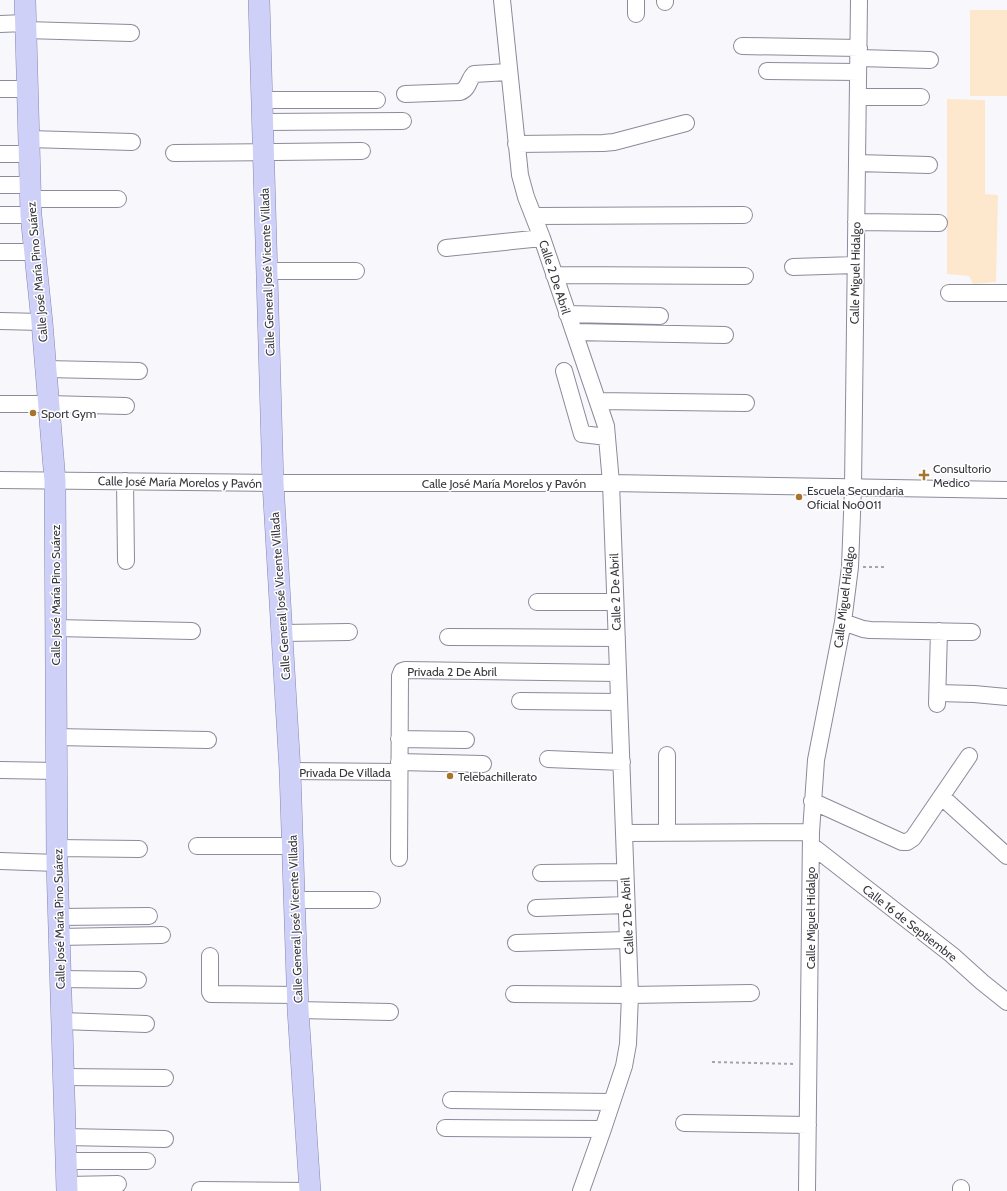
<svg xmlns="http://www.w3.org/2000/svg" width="1007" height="1191" font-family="Cabin,sans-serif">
	<rect width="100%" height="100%" fill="#f8f8fc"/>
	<path fill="#fde8ce" d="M970 10H1007V96H970Z
		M947 99 985 100V194L998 195 996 282 973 284 969 276 947 274Z"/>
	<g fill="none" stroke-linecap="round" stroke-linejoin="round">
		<defs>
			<path id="minor" d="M502 0 520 175 526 197 542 238 606 426 611 483 630 995 628 1044 624 1066 603 1129 581 1191
				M636 0V14
				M665 0V2
				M0 24 25 23
				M25 30 131 33
				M742 46 859 48
				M859 58 930 60
				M767 71 858 72
				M0 89H27
				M405 94 460 92C469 89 468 80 474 74L508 72
				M858 97H921
				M262 100H377
				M263 122 403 121
				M29 139 132 142
				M516 144 603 143 614 142 686 123
				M174 153 362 151
				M0 154H29
				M857 163 929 165
				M0 185H30
				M31 199H118
				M0 215H31
				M534 216 744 215
				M856 222 939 223
				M446 248 542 238
				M0 252H35
				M793 267 855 265
				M267 271H356
				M554 275 745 276
				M949 293H1007
				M567 314 660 316
				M0 321 42 322
				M574 332 725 335
				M46 369 139 371
				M564 371 582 434 607 437
				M598 401 746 403
				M0 404H48L126 406
				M0 480 273 483H611L1007 490
				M125 481 126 561
				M537 602H615
				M843 622 863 629 870 630 972 632
				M56 628 192 631
				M283 633 349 632
				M448 637 617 638
				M938 693 974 694 1007 697
				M520 701 619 702
				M937 704 939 631
				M56 737 208 740
				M399 739 466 740
				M667 755V833
				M548 759 622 762
				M399 762 483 764
				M0 770 57 771
				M290 771 399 772
				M942 797 1007 856
				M812 801 902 842H907L913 838 969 756
				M624 833 811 832
				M811 845 952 955 982 982 1007 1002
				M197 846H293
				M57 848 139 849
				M399 858 400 676 402 671 405 670 618 673
				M0 861 57 863
				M541 873 625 872
				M294 900H372
				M536 908 626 905
				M58 917 149 916
				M59 937 162 935
				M516 943 628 940
				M210 956V992L211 994 298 995
				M60 979 138 980
				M514 994 630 995 751 993
				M298 1010 390 1012
				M62 1021 146 1024
				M64 1077 165 1078
				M451 1100 612 1102
				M684 1123 808 1125
				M445 1128 603 1129
				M66 1137 165 1139
				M66 1161H147
				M67 1185 118 1184
				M961 1188V1191
				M200 1190 310 1191
				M807 1191 811 832 816 760 843 622 850 567 853 487 859 0"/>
			<path id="major" d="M25 0 31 215 42 322 55 481 57 863 67 1191
				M259 0 273 483 290 771 298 1010 310 1191"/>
		</defs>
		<use href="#minor" stroke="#8a8b9b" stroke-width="18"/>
		<use href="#major" stroke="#8485b4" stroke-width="22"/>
		<path stroke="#a4a4a9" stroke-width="2" stroke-dasharray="3 3" stroke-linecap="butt" d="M863 567H886
			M712 1062 796 1064"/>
		<use href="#minor" stroke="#fff" stroke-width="16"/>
		<use href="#major" stroke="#ced0f8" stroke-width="21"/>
	</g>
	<g fill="#a6752b" stroke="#fff" stroke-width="1.5">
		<circle cx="33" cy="413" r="4"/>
		<path d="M922 469h4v4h4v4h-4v4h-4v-4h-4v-4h4z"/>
		<circle cx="799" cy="497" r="4"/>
		<circle cx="450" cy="776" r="4"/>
	</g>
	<g text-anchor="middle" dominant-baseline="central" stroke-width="3" stroke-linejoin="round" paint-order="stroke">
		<g font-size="12" fill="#36363d" stroke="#fff">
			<text transform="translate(37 272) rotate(-95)">Calle José María Pino Suárez</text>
			<text transform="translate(267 272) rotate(-92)">Calle General José Vicente Villada</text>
			<text transform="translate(855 273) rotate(-89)">Calle Miguel Hidalgo</text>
			<text transform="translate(555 277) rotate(72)">Calle 2 De Abril</text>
			<text transform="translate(180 482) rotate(1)">Calle José María Morelos y Pavón</text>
			<text x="504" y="483">Calle José María Morelos y Pavón</text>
			<text transform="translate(615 592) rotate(-92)">Calle 2 De Abril</text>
			<text transform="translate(55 595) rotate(-90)">Calle José María Pino Suárez</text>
			<text transform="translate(280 596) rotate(-94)">Calle General José Vicente Villada</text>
			<text transform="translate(844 597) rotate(-83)">Calle Miguel Hidalgo</text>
			<text x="452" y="671">Privada 2 De Abril</text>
			<text x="345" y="772">Privada De Villada</text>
			<text transform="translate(627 916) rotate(-93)">Calle 2 De Abril</text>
			<text transform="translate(810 918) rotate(-90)">Calle Miguel Hidalgo</text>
			<text transform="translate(59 919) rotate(-91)">Calle José María Pino Suárez</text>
			<text transform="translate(295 919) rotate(-92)">Calle General José Vicente Villada</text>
			<text transform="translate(910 923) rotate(38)">Calle 16 de Septiembre</text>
		</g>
		<g font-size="12" fill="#36363d" stroke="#fff" text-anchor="start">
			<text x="41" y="413">Sport Gym</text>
			<text x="933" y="468">Consultorio<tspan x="933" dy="14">Medico</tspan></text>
			<text x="807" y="490">Escuela Secundaria<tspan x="807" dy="14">Oficial No0011</tspan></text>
			<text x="458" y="776">Telebachillerato</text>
		</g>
	</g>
</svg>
